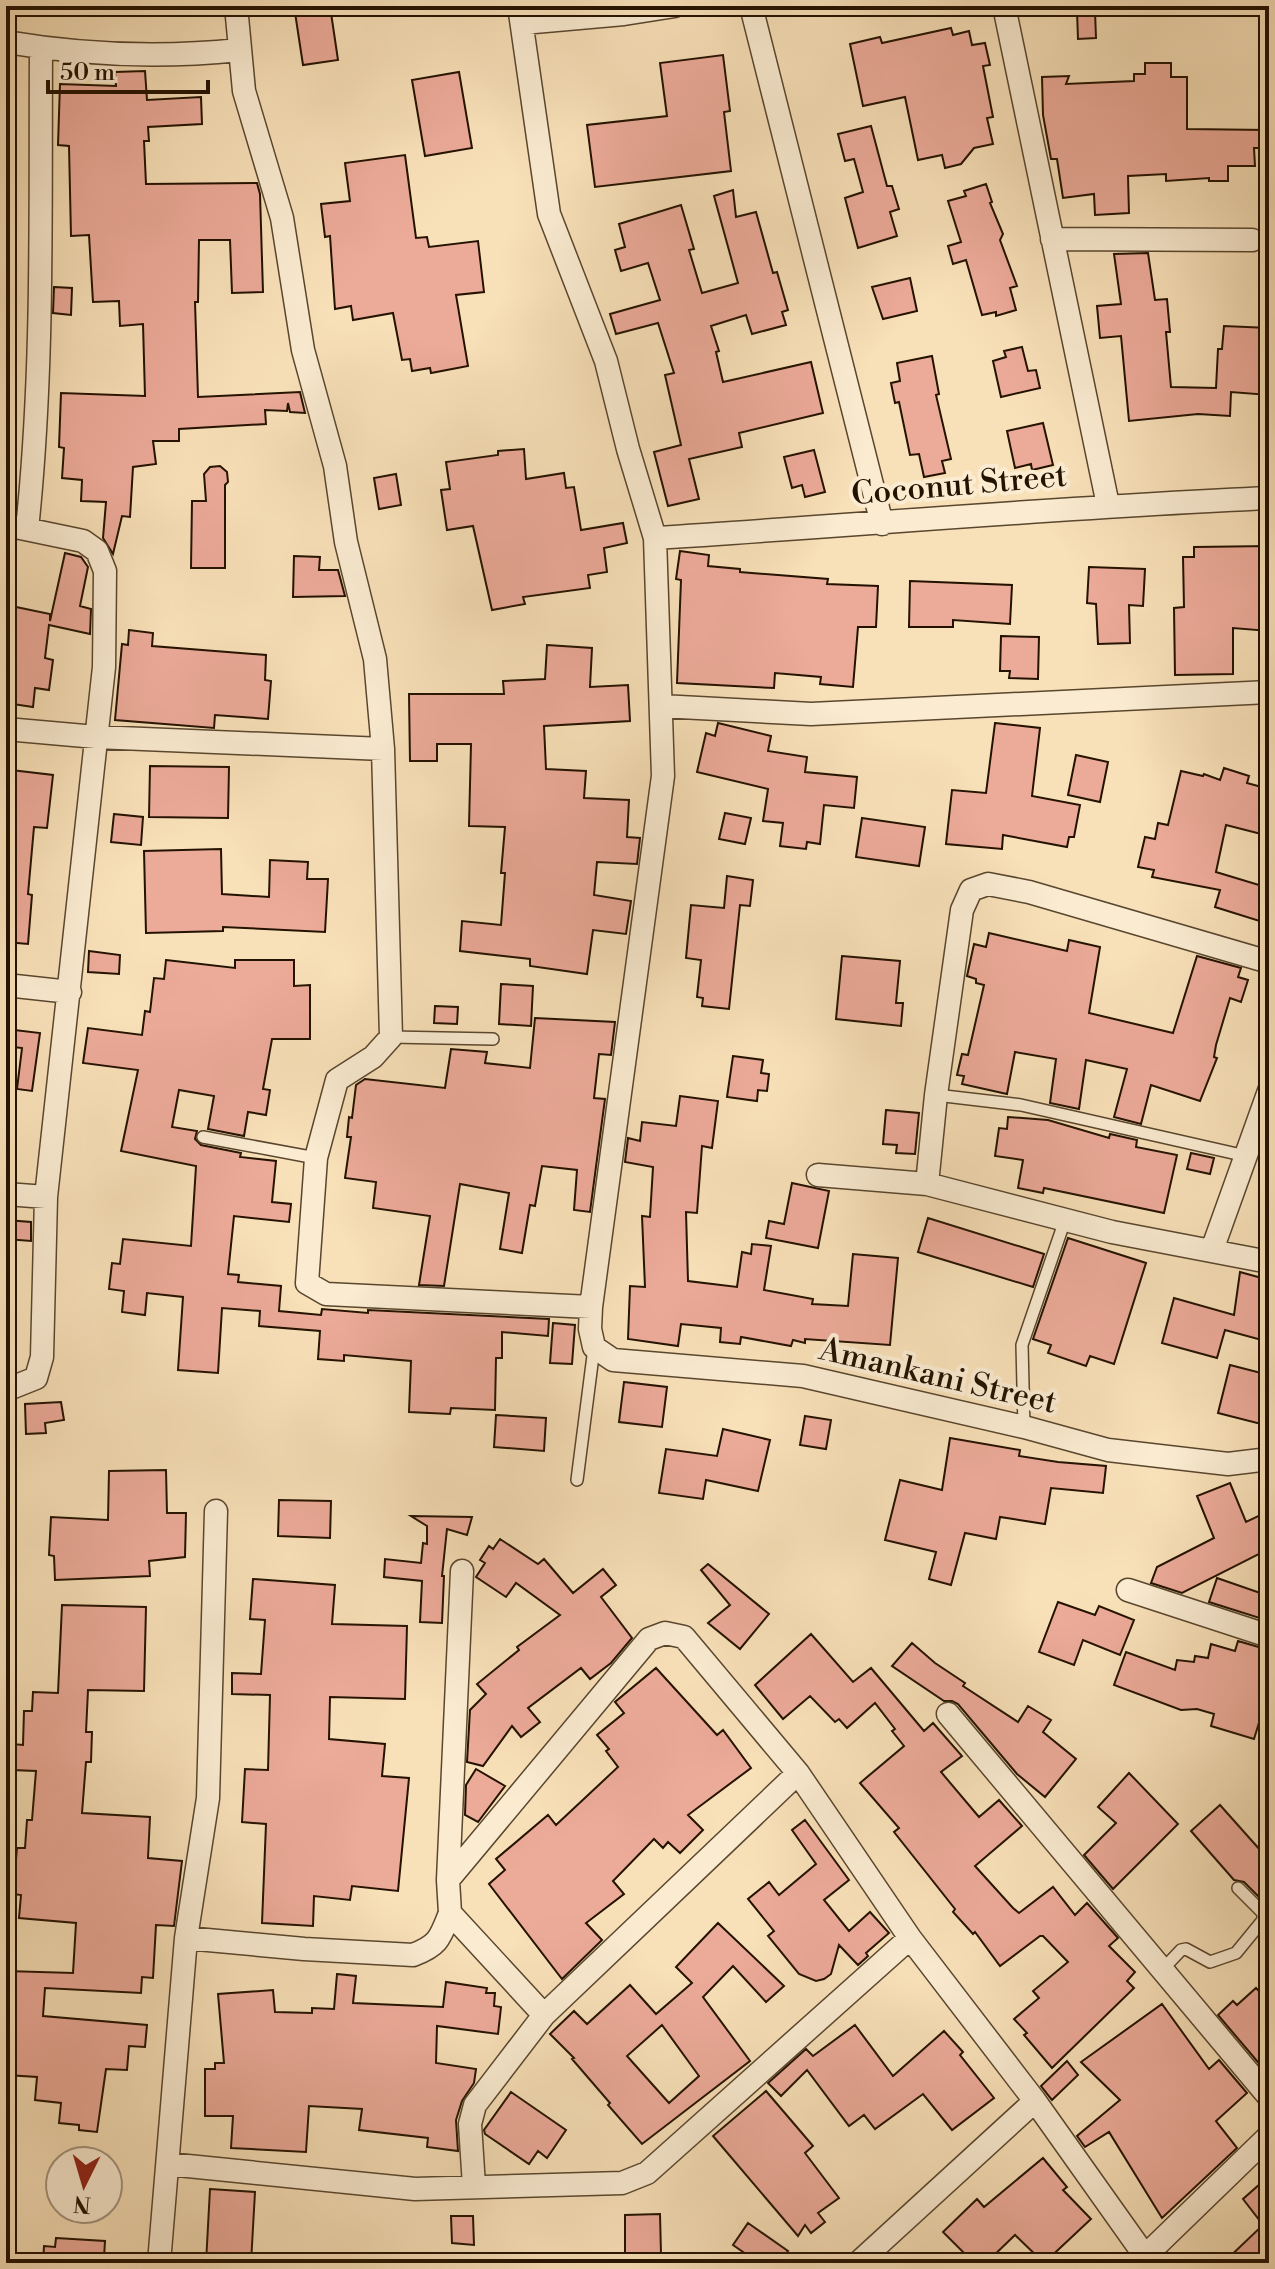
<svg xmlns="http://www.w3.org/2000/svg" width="1275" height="2269" font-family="'Libre Bodoni',serif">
	<rect width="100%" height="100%" fill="#f8e0b8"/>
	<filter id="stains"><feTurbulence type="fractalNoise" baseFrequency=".0025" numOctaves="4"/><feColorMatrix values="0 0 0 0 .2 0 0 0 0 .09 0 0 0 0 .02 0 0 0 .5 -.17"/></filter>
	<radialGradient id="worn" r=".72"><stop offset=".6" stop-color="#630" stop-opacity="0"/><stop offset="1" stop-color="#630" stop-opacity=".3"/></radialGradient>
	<path fill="#ecaa99" stroke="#241200" stroke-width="2" fill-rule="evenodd" d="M294 6H330L338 60 303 65Z
		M1077 11H1095L1096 38 1078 39Z
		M951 28 953 35 969 31 972 45 985 43 990 65 983 66 993 117 987 118 993 144 974 148 961 164 945 168 942 155 918 160 905 97 863 106 850 44 880 37 882 43Z
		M723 55 730 111 724 112 731 171 595 187 587 125 667 116 660 63Z
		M1145 63H1171V77H1187V129L1267 130 1268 148H1254L1255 166H1228V181H1209V178L1166 181V174L1128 176 1129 213 1095 215 1094 194 1063 198 1057 159H1051L1043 115 1042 77 1069 76 1066 84 1134 81V74H1145Z
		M145 71 147 100 201 97 202 124 148 127 149 141H144L146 184 257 183 260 194 263 292 232 293 230 240H199L198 302H195L198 397 300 392 305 413 290 412 288 403 287 411 265 410 266 424 179 429V441H153L156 464 133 467 130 517 122 516 113 554 103 538 106 502 81 501 82 480 62 478 64 448 59 447 61 393 145 396 143 324 120 326 119 301 93 302 89 235 71 236 69 146 58 145 60 84 116 86 115 72Z
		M459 72 472 148 425 156 412 80Z
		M871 126 887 186H892L899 209 890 212 897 236 858 248 845 198 863 192 854 159 845 161 838 134Z
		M405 155 416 238 427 237 429 247 478 241 484 292 456 295 468 366 431 373 430 368 412 371 410 359 402 360 393 313 353 320 351 306 335 309 330 236 325 237 321 204 350 201 345 163Z
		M986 184 992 202 990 203 1003 234 1000 240 1017 286 1010 288 1016 310 996 316V312L982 315 966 260 953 264 948 246 961 242 948 201 966 196 964 191Z
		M733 190 736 217 756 212 773 273 777 272 788 310 782 312 786 325 752 334 746 315 711 326 719 351 716 352 723 382 811 362 823 413 739 433 742 447 689 459 699 499 668 506 654 452 681 445 665 375 674 373 658 323 616 334 610 314 660 300 648 263 621 271 615 250 625 247 619 224 681 205 694 249 689 250 702 293 738 283 714 196Z
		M1148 253 1155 300 1167 299 1170 332H1166L1171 387 1216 388 1218 349H1222L1224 326 1269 328V395L1231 392 1230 416 1198 414 1129 421 1121 336 1100 338 1097 306 1121 304 1114 254Z
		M910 278 917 311 883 319 872 287Z
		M54 287 72 288 71 315 53 313Z
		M1022 347 1028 371 1036 370 1040 388 1001 397 993 361 1006 357 1004 351Z
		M932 356 939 394 936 395 951 459 942 461 945 473 924 477 919 454 910 455 899 402 895 403 891 383 900 381 897 363Z
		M1043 423 1053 465 1032 470 1031 464 1015 468 1007 431Z
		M524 449 526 479 564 473 566 488 574 487 581 530 623 523 627 543 604 548 607 572 588 575 590 588 523 597 525 604 492 610 473 526 447 530 441 490 450 489 446 462 498 455V451Z
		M814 450 825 492 805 497 802 485 792 488 784 457Z
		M220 466 227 472 228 482 225 485V568H191L192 501H206L204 474 210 467Z
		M396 474 401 505 379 509 374 478Z
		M1269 546V631L1233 628V674L1175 675 1174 608 1184 607 1183 557H1194V547Z
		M680 551 709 555 708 566 740 569V572L828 579 827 584 878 586 876 627H858L853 687 820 684 821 677 775 673 774 688 677 683 681 580 676 579Z
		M65 553 81 557 88 567 80 606 91 609 90 634 49 625 45 658 53 660 49 690 35 688 33 707 6 703V639L10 640 16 607 50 614V621Z
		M294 556 320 557 319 570H338L345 596 293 597Z
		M1089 567 1145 569 1143 606 1129 605 1130 643 1098 644 1096 604 1087 603Z
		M910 581 1012 585 1010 624 953 620V627H909Z
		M129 630 153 633 152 646 266 655 265 680 271 681 268 719 215 715 214 728 115 720 122 644 128 645Z
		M1001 636 1039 637 1038 679 1009 678 1010 671H1000Z
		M547 645 592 648 590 687 628 685 630 721 544 726 546 769 586 771 584 798 629 800 627 837 640 838 637 864 597 862 594 895 631 901 626 934 593 930 587 974 530 966V959L460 951 462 921 501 925 505 873H501L505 827 469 826 471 744H437V761H410L409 694H504L503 681 545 679Z
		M718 723 771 736 768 751 807 757 805 772 857 777 854 808 824 805 820 844 807 842 806 849 780 846 783 823 763 821 768 789 697 772 706 733 715 736Z
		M995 723 1040 728 1032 796 1080 805 1074 837H1069L1067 847 1003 835 1002 849 946 844 952 790 986 793Z
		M1076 755 1108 762 1100 802 1068 795Z
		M150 766 229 767 228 818 149 817Z
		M1224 768 1249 776 1247 783 1269 789V836L1226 825 1216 872 1269 888V924L1215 907 1220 890 1152 877 1154 870 1138 867 1145 837 1155 839 1158 823 1168 825 1181 771 1203 776 1204 774 1220 780Z
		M11 770 53 775 47 828 34 827 28 894 32 895 28 944 6 942V810Z
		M725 813 751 818 745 844 719 839Z
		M114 814 143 817 141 845 111 842Z
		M862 818 925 827 919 866 856 857Z
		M221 849 222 894 269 897 270 860 308 862 307 879H328L325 932 223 927V931L146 933 144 851Z
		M727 876 753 880 750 906 740 905 729 1009 702 1006 703 998 697 997 701 960 686 958 691 905 724 908Z
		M989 933 1067 951 1069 940 1100 947 1089 1013 1173 1033 1197 956 1241 968 1238 977 1248 980 1241 1002 1230 998 1216 1045 1214 1057 1217 1058 1200 1101 1151 1085 1141 1124 1114 1117 1127 1069 1086 1060 1079 1109 1050 1103 1056 1059 1015 1052 1007 1094 962 1084 964 1076 957 1075 962 1054 968 1055 984 985 976 983V979L967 976 974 944 986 947Z
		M89 951 120 955 119 974 88 972Z
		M842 956 900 961 896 1003H903L901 1026 836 1019Z
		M166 960 235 968V960H294V986L310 985V1039H272L263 1089 270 1090 266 1115 248 1112 244 1136 208 1129 214 1096 179 1090 172 1127 197 1131 195 1139 201 1145 241 1153 240 1157 276 1161 272 1202 291 1204 289 1222 234 1216 228 1274 239 1275 238 1282 281 1286 279 1311 321 1315 322 1309 368 1313V1310L549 1319 548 1336 502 1332V1358H496L495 1410 451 1408 450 1414 409 1412 411 1361 344 1355V1361L318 1359 320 1331 259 1326 260 1311 222 1308 218 1373 178 1370 183 1297 147 1293 145 1315 122 1312 124 1291 109 1289 112 1263 120 1264 123 1239 191 1246 196 1166 121 1151 138 1070 83 1063 88 1028 142 1035 145 1011 150 1012 154 978 164 979Z
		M501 984 533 986 531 1026 499 1024Z
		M435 1006 458 1007 457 1024 434 1023Z
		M535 1018 615 1022 611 1055 599 1054 594 1098 605 1099 590 1212 574 1210 577 1170 542 1166 535 1206 530 1205 522 1253 500 1249 509 1193 460 1184 444 1286 419 1285 430 1216 373 1208 376 1182 345 1178 351 1137H347L349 1117 352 1118 356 1085 365 1079 445 1088 451 1049 487 1052 485 1063 530 1068Z
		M6 1029 40 1033 32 1091 17 1089 22 1048 6 1046Z
		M733 1056 763 1060 761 1073 769 1074 767 1091 758 1090 757 1101 727 1097Z
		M680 1096 718 1101 712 1148 702 1146 697 1213 686 1212 688 1281 737 1287 742 1252 751 1254 752 1244 771 1246 764 1290 813 1299 812 1304 848 1306 853 1254 898 1258 890 1345 805 1339V1343L793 1340 791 1346 741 1337 740 1344 720 1342 721 1328 681 1324 678 1346 628 1339 630 1286 645 1287 642 1216 650 1217 653 1167 625 1162 628 1138 640 1141 642 1122 676 1126Z
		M886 1110 919 1113 915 1154 896 1153 897 1145 883 1144Z
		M1008 1117 1048 1120 1109 1138 1110 1134 1137 1140 1136 1147 1177 1155 1164 1213 1044 1188 1043 1193 1018 1188 1023 1160 995 1156 999 1128 1007 1129Z
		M1191 1153 1214 1158 1210 1174 1187 1169Z
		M792 1183 829 1191 818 1248 766 1238 769 1221 784 1224Z
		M928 1218 1044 1254 1033 1287 918 1252Z
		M6 1220 31 1222V1241L6 1239Z
		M1068 1238 1146 1263 1114 1364 1090 1356 1086 1366 1048 1353 1051 1345 1033 1339Z
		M1240 1272 1269 1280V1342L1225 1330 1217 1358 1162 1343 1174 1298 1234 1315Z
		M553 1323 575 1325 572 1364 550 1363Z
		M1230 1365 1269 1375V1426L1218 1413Z
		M624 1382 667 1387 662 1427 619 1422Z
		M61 1402 64 1420 45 1423 46 1433 26 1434 25 1404Z
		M496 1415 546 1418 544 1451 494 1447Z
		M805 1416 831 1420 826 1449 800 1445Z
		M723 1429 770 1440 758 1491 706 1480 703 1499 659 1493 666 1449 717 1456Z
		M950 1438 1020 1450 1019 1456 1058 1462 1106 1466 1103 1493 1051 1488 1045 1524 1000 1517 996 1539 965 1533 951 1585 929 1579 936 1552 885 1540 900 1480 942 1490Z
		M166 1470 167 1513H186L185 1557 149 1561 150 1576 55 1580 54 1556 49 1555 51 1517 108 1520 109 1471Z
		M1230 1483 1246 1522 1269 1511V1549L1182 1593 1151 1583 1157 1567 1214 1538 1197 1496Z
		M279 1500 331 1501 330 1538 278 1536Z
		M411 1516 472 1517 467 1535 447 1529 442 1576H444L442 1623 420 1622 422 1581 384 1577 385 1559 421 1563 423 1543 427 1544V1526Z
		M500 1539 538 1564 544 1559 573 1593 603 1569 616 1585 601 1597 632 1638 611 1663 590 1679 581 1668 528 1708 540 1722 521 1737 512 1726 483 1766 467 1762 470 1710 486 1694 477 1684 519 1650 517 1647 560 1615 516 1583 506 1597 476 1577 485 1563 480 1560 489 1546 493 1549Z
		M708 1564 769 1614 740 1649 708 1623 730 1605 701 1570Z
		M1217 1578 1269 1596V1621L1209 1602Z
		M253 1579 335 1585 332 1624 407 1626 405 1699 330 1697 329 1739 385 1744 382 1776 409 1778 398 1891 352 1886 350 1900 314 1896 313 1926 262 1923 266 1824 242 1822 245 1769 268 1770 270 1695 232 1694V1673L261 1674 265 1620 250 1619Z
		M1058 1602 1095 1615 1099 1606 1134 1620 1120 1655 1083 1640 1074 1665 1039 1652Z
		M62 1605 146 1607 144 1691 88 1690 86 1732H92L91 1762H86L82 1813 150 1817 148 1858 182 1861 174 1926 156 1925 153 1978 142 1977 141 1993 45 1988 43 2016 147 2025 145 2047 129 2046 127 2070 106 2069 97 2132 79 2130V2125L59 2123 61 2103 35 2100 37 2077 6 2075V1971L73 1973 76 1923 19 1918 21 1895 13 1894 17 1848H25L27 1820H32L36 1771 12 1770 13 1744 23 1745 24 1711H32L33 1692 58 1693Z
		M811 1634 853 1682 871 1668 924 1731 933 1723 962 1756 941 1772 979 1817 999 1800 1022 1826 975 1866 1013 1908 1019 1913 1053 1887 1075 1915 1087 1903 1118 1938 1109 1946 1135 1972 1127 1981 1134 1988 1052 2068 1024 2035 1027 2033 1014 2019 1039 1998 1033 1991 1068 1962 1043 1936H1040L1000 1966 975 1932 973 1934 953 1912 955 1909 894 1832 899 1828 860 1783 904 1746 892 1731 895 1729 875 1703 847 1728 839 1719 835 1722 810 1696 783 1719 755 1685Z
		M1238 1641 1269 1650V1715L1262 1713 1254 1739 1211 1726 1214 1714 1197 1709 1181 1710 1114 1685 1126 1652 1175 1670 1177 1660 1194 1662 1195 1656 1208 1658 1211 1644 1235 1651Z
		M912 1643 935 1663 965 1683 963 1686 1018 1722 1028 1706 1051 1720 1043 1732 1076 1759 1045 1797 1017 1774 958 1704 952 1701H944L892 1666Z
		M656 1668 717 1735 723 1730 751 1768 688 1815 703 1830 680 1853 668 1842 663 1848 654 1839 613 1881 624 1894 586 1923 602 1940 562 1979 489 1884 505 1870 496 1859 548 1815 556 1825 618 1767 606 1751 609 1749 597 1735 624 1713 615 1702Z
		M476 1769 505 1786 478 1822 465 1815 466 1785Z
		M1129 1773 1178 1824 1113 1889 1084 1855 1116 1823 1098 1807Z
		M1220 1805 1269 1860V1907L1244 1882 1234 1880 1191 1831Z
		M805 1820 849 1880 824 1900 849 1931 870 1912 889 1933 866 1953 868 1956 858 1965 839 1945 831 1974 824 1979 816 1981 799 1974 768 1936 774 1931 748 1899 769 1882 779 1895 816 1864 792 1830Z
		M718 1923 784 1986 766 2002 733 1966 703 1997 750 2061 642 2144 608 2105 610 2103 572 2059 574 2058 550 2034 574 2011 587 2024 630 1985 656 2014 692 1983 676 1967ZM662 2025 699 2076 669 2103 627 2056Z
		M337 1974 356 1976 353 2003 443 2007 446 1982 487 1988 486 1993H495L494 2006 501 2007 498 2034 437 2026 436 2063 476 2069 474 2083 462 2101 456 2120 458 2151 427 2147 428 2138 359 2130 362 2109 309 2106 306 2152 231 2148 233 2116H205V2069H215V2063H224L218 1994 273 1990 275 2012 312 2013V2008L334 2009Z
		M1256 1988 1269 2001 1268 2074 1218 2015 1233 2001 1237 2005Z
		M1162 2004 1209 2069 1219 2060 1247 2093 1216 2121 1237 2148 1162 2218 1109 2132 1085 2147 1077 2136 1120 2100 1081 2062Z
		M855 2025 893 2076 944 2031 963 2052 960 2055 994 2098 952 2130 923 2094 875 2129 864 2115 849 2126 807 2070 781 2096 768 2083 806 2049 813 2056Z
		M1067 2061 1078 2075 1052 2100 1041 2086Z
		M766 2091 813 2146 805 2153 839 2198 818 2213 825 2222 811 2233 805 2225 798 2236 713 2136Z
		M511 2092 566 2130 547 2158 538 2151 529 2164 485 2134 484 2130Z
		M1043 2158 1067 2187 1063 2190 1091 2219 1044 2263 1015 2235 986 2263H974L943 2232 977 2199 984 2207Z
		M1269 2176V2263H1223L1263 2225 1243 2199Z
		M210 2189 255 2192 251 2263H206Z
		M660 2214 661 2254 625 2255V2215Z
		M451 2216H473L474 2245 452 2243Z
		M748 2223 788 2251 779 2263H759L733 2245Z
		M56 2238 105 2241 104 2258H98L97 2263H43L44 2246 55 2247Z"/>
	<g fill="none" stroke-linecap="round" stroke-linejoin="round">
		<defs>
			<path id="lane" d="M391 1037 493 1039
				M936 1095 1021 1105 1246 1156
				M203 1137 316 1158
				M1024 1427 1022 1345 1065 1220
				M577 1480 594 1348
				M1163 1969 1181 1950 1186 1949 1210 1962 1236 1953 1263 1920V1913L1238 1888"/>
			<path id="street" d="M236 6 244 91 282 218 303 350 335 466 346 542 375 659 383 749 391 1037 373 1057 337 1080 316 1158 307 1283 326 1294 591 1307
				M519 6 549 214 606 361 628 449 655 538 663 776 591 1307 590 1329 594 1347 613 1360 803 1376 1024 1427 1108 1450 1228 1464 1269 1459
				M751 6 882 524
				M1004 6 1108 505
				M523 23 624 14 675 6
				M6 42C83 55 162 58 239 50
				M1052 239 1252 240
				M6 525 83 541 97 551 105 571 104 667 46 1197 42 1357 36 1378 6 1390
				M27 529C44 369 40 209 41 48
				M655 538C860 525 1064 507 1269 498
				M661 706 811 714 1269 692
				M6 729 96 737 383 749
				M6 985 70 992
				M818 1175 927 1184 1112 1232 1269 1262
				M927 1184 936 1095 962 910 971 890 988 884 1029 892 1269 962
				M6 1194 46 1197
				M1212 1250 1269 1091
				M462 1571 448 1880 450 1913 544 2015
				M1128 1590 1269 1636
				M948 1714 1269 2097
				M448 1880 649 1639 665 1633 684 1637 798 1773 910 1938 1035 2101 1150 2263
				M186 1938 304 1949 413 1955C439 1945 440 1938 450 1913
				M168 2164 415 2189 622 2183 647 2173 910 1938
				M474 2186 470 2124 475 2105 544 2015 798 1773
				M159 2263 186 1938 208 1798 216 1511
				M858 2263 1035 2101
				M1138 2263 1269 2136"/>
		</defs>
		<use href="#lane" stroke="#59462e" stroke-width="14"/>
		<use href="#street" stroke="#59462e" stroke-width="25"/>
		<use href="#lane" stroke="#faebd1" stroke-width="11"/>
		<use href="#street" stroke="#faebd1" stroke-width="22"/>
	</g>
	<g text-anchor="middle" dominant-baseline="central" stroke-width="8" stroke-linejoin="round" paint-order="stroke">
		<g font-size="32" fill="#241200" stroke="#faebd1">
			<text transform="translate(959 485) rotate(-5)">Coconut Street</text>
			<text transform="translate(938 1376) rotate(13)">Amankani Street</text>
		</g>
	</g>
	<rect width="1275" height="2269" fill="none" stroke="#f8e0b8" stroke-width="32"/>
	<rect x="8" y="8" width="1259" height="2253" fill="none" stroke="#241200" stroke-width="4"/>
	<rect x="16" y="16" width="1243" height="2237" fill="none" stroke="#241200" stroke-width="2"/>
	<g transform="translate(84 2185) rotate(185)"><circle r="38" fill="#faebd1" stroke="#a4947d" stroke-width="2"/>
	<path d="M0-6L14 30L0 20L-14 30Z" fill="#8f2418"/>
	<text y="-12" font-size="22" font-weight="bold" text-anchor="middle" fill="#241200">N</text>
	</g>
	<path d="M48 80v12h160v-12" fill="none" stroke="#241200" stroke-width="4"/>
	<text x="60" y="80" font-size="24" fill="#241200" stroke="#faebd1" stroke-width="6" paint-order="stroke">50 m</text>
	<rect width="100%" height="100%" filter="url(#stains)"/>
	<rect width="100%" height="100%" fill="url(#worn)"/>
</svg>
